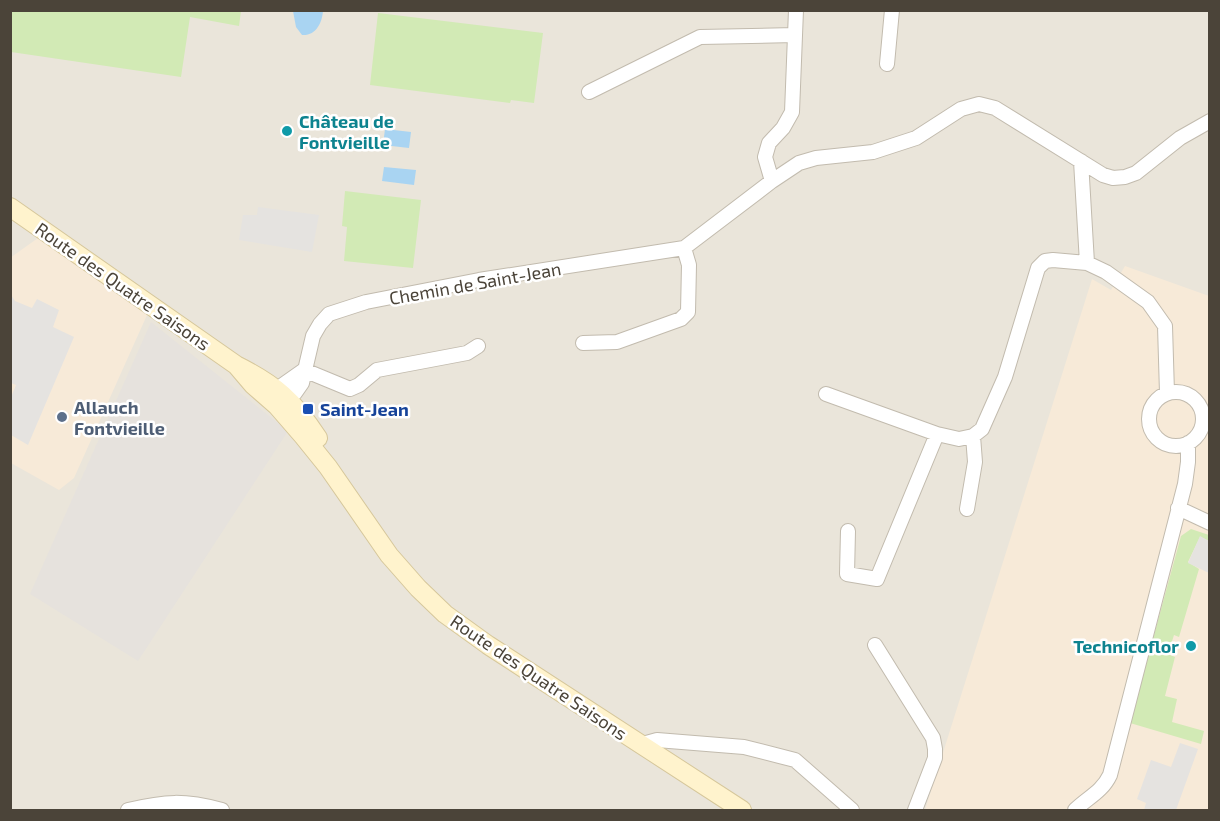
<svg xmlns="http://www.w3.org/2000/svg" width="1220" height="821" font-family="'Exo 2',sans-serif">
	<rect width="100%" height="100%" fill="#f6f3ec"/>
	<path fill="#eae5da" d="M11 11H1209V810H11Z"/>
	<path fill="#f7ead8" d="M38 238 147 315 74 478 59 490 11 463 10 258Z
		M1125 266 1209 296V810H925L1092 279 1111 290Z"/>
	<path fill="#e6e2dd" d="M151 322 288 431 138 661 30 594Z"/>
	<path fill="#d2eab5" d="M10 11 11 10 241 11 239 26 190 17 181 77 11 52Z
		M378 13 543 33 534 103 511 100 510 103 370 85Z
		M345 191 421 200 413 268 344 261 347 227 342 226Z
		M1191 529 1209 535V541L1200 537 1188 562 1199 569 1179 637 1174 635 1168 654 1175 657 1165 696 1177 699 1172 722 1204 731 1201 744 1130 723 1181 536Z"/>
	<path fill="#e5e3e0" d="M258 207 319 215 312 252 239 240 243 215H257Z
		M11 295 15 301 32 308 37 299 59 310 53 327 74 337 28 445 11 435V397L16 385 11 383Z
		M1200 536 1209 541V573L1188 563Z
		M1180 743 1198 749 1176 810H1144L1146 803 1137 799 1151 760 1171 767Z"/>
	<path fill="#a9d4f2" d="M293 11H323C322 23 316 36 302 35L296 27Z
		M385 129 411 132 409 148 383 145Z
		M384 167 416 170 414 185 382 181Z"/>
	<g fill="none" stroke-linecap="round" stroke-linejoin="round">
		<defs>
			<path id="street" d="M887 64 892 10
				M589 92 700 37 795 35
				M1081 161 1087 263
				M772 181 765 157 769 143 783 128 792 112 796 10
				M583 343 617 342 681 319 688 312 689 265 684 248
				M304 370 350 389 359 385 377 370 467 353 478 346
				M1149 419a27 27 0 1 1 54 0a27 27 0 1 1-54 0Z
				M826 394 937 434 959 439 973 436 982 429 1005 377 1038 268 1045 261 1053 260 1087 263 1106 272 1148 302 1165 326 1167 393
				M272 397 277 389 304 370
				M281 403 295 393 302 383 313 336 320 324 329 314 366 302 479 280 684 248 772 181 799 163 816 158 873 152 916 138 961 109 979 104 995 108 1103 175 1113 178 1125 177 1136 173 1180 138 1210 121
				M1178 508 1210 523
				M967 509 975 462 973 436
				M848 531 847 574 877 579 937 434
				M875 645 933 738 935 749V758L915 810
				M639 745 657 740 744 747 795 760 852 810
				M128 810C166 801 184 800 222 810
				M1075 810C1087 798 1102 792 1110 775L1185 484 1188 462V443"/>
			<path id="secondary" d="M10 207 236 365C276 385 293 400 318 438
				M236 365 253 385 277 406 303 436 328 467 389 555 418 588 445 614 488 645 742 810"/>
		</defs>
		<use href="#street" stroke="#c2bbae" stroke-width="16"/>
		<use href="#secondary" stroke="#d6c79b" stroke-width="20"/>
		<use href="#street" stroke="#fff" stroke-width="14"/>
		<use href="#secondary" stroke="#fff3cd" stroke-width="18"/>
	</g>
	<g fill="#0f9aa8" stroke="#fff" stroke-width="2">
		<circle cx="287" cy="131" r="6"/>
		<circle cx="1191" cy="646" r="6"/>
	</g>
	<rect fill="#1a4fb4" stroke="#fff" stroke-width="2" x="302" y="403" width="12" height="12" rx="3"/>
	<circle fill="#5c6f8a" stroke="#fff" stroke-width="2" cx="62" cy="417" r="6"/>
	<g text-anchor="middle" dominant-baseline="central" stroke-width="5" stroke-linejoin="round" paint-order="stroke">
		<g font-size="18" font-weight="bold" fill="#0d838f" stroke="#fff" text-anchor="start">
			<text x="299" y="121">Château de<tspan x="299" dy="21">Fontvieille</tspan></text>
			<text x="1179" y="646" text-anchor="end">Technicoflor</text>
		</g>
		<g font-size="18" fill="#4b4439" stroke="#fff">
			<text transform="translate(475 283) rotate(-10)">Chemin de Saint-Jean</text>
			<text transform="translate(123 286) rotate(35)">Route des Quatre Saisons</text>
			<text transform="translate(539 677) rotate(34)">Route des Quatre Saisons</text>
		</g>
		<g font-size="18" font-weight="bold" fill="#4e5e75" stroke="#fff" text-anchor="start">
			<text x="74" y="407">Allauch<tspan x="74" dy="21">Fontvieille</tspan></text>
		</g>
		<g font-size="18" font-weight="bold" fill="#164399" stroke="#fff" text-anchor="start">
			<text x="320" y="409">Saint-Jean</text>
		</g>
	</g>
	<rect width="1220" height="821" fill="none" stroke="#4b4439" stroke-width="24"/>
</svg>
